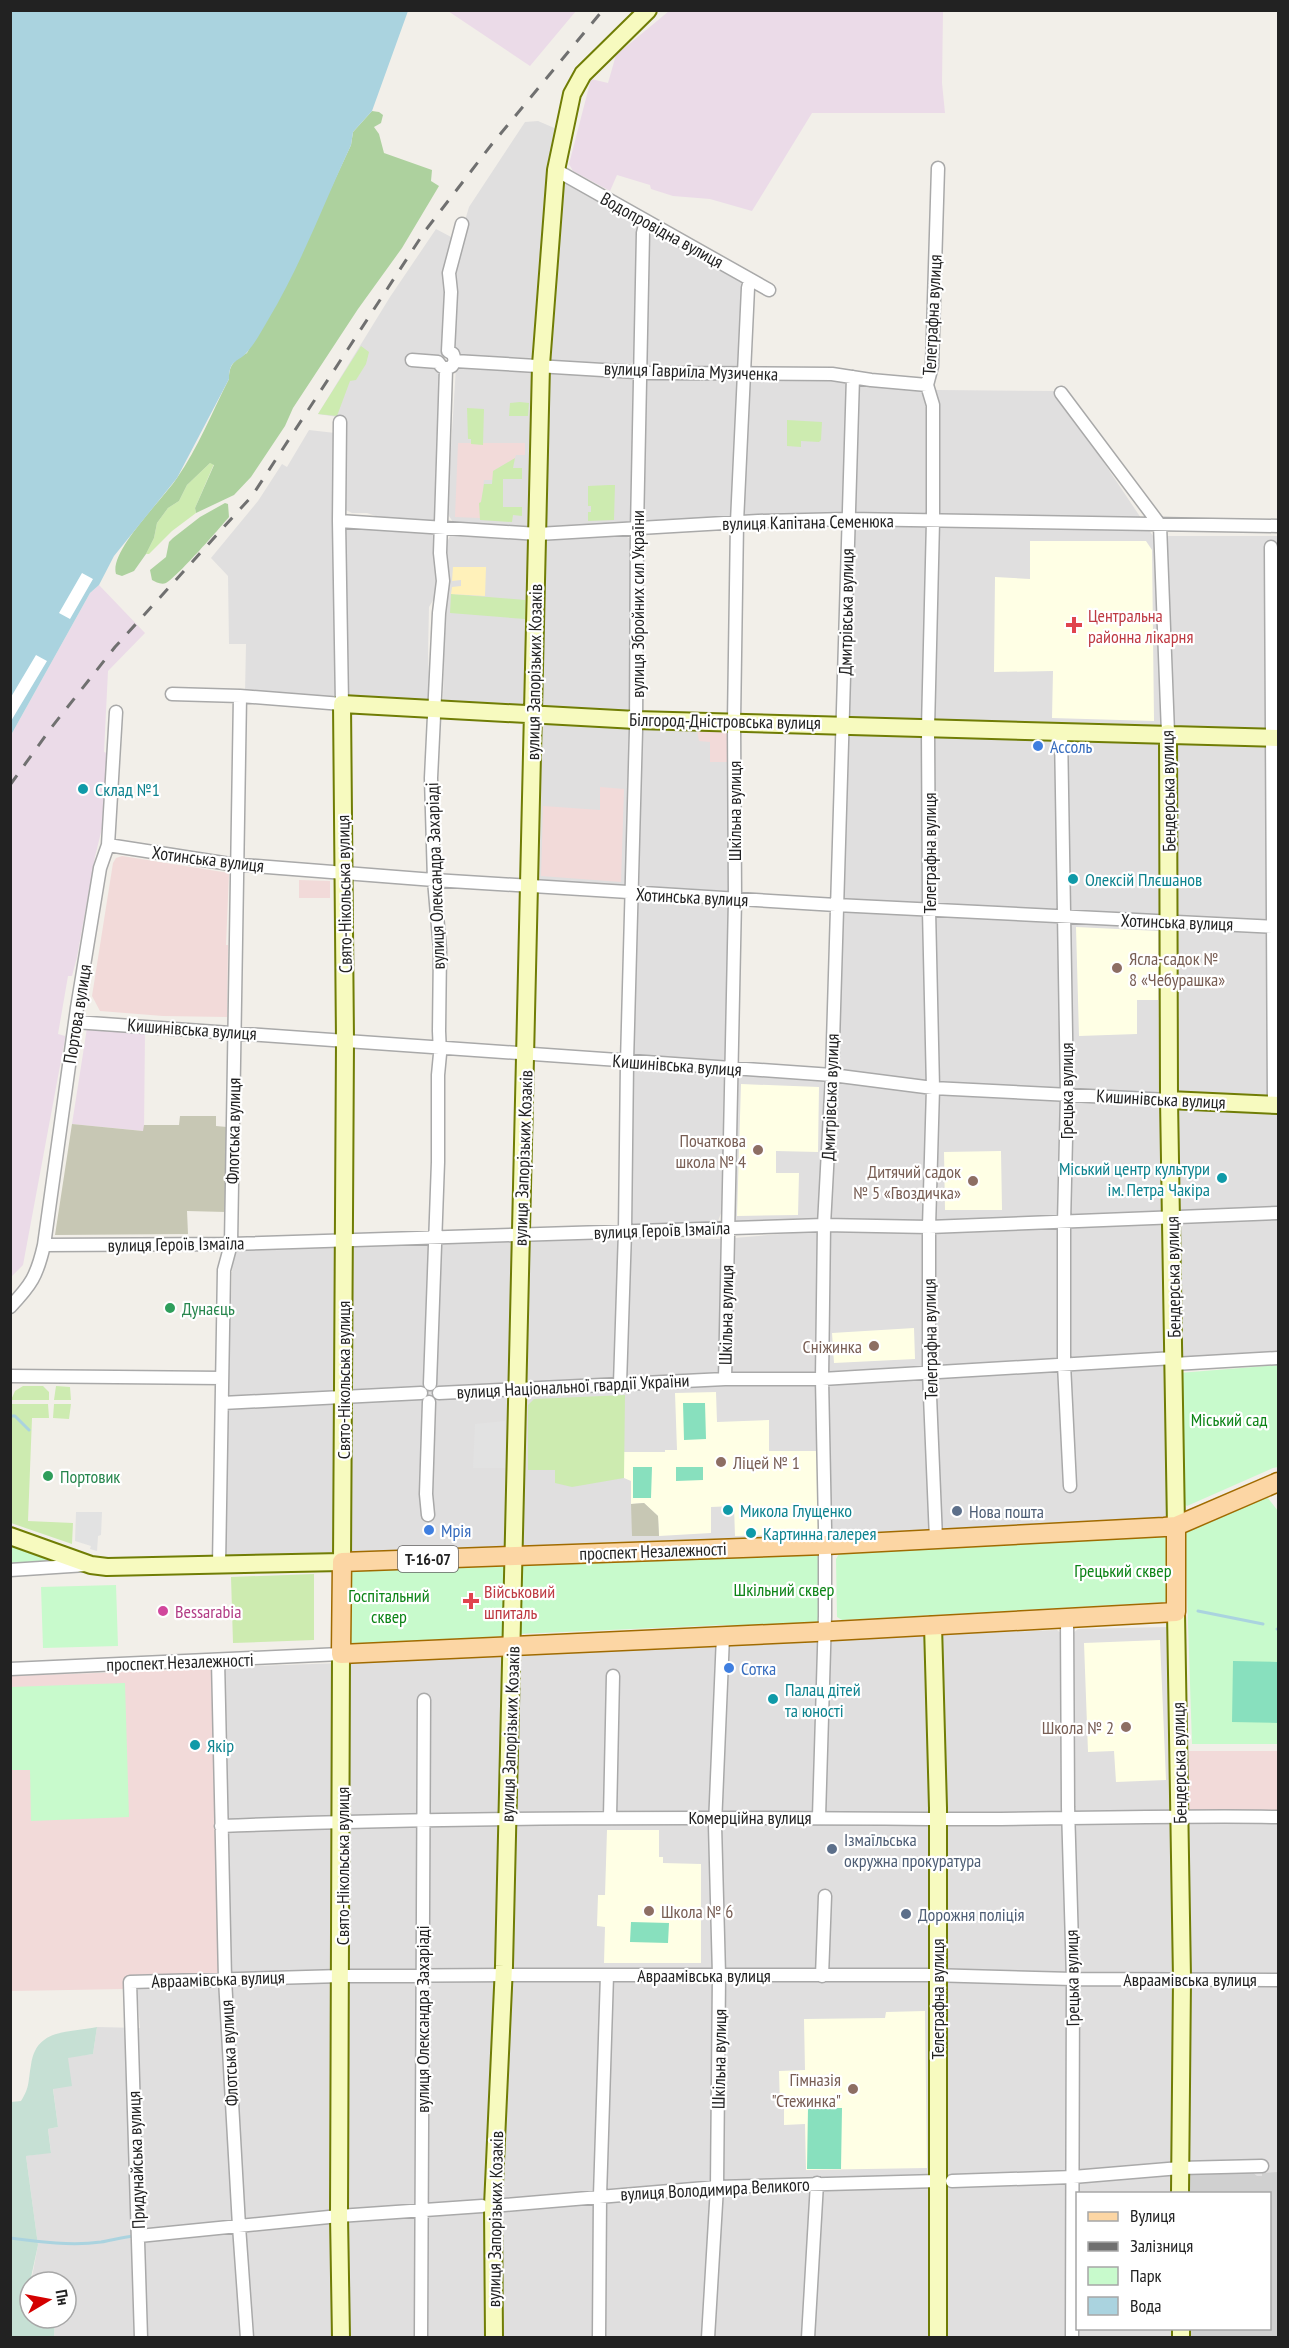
<svg xmlns="http://www.w3.org/2000/svg" width="1289" height="2348" font-family="'PT Sans Narrow',sans-serif">
	<rect width="100%" height="100%" fill="#f2efe9"/>
	<path fill="#e0dfdf" fill-rule="evenodd" d="M538 121 559 130 534 358 459 356 454 349 452 325 451 268 469 207 525 122Z
		M565 181 637 224 635 360 631 364 555 361 549 359 563 182Z
		M436 229 453 238 441 370 437 516 435 520 430 522H393L367 513H352L342 508V427L344 418 318 414 390 297Z
		M654 232 742 281 740 367 736 369 651 367 646 362 648 238Z
		M456 367 533 370 529 528 458 524 453 522 447 513Z
		M549 373 633 378 631 523 545 527Z
		M650 378 736 379 740 383 732 519 645 523 643 521 645 383Z
		M746 379H848L844 514 745 519 740 512Z
		M856 382 938 390 1056 391 1153 536H1278V1358L1174 1364 1176 1526 225 1562 227 1408 233 1248 507 1239H722L827 1230Z
		M309 430 335 433 337 692 331 698 245 693 246 644H229L228 576 211 558 258 501 282 464 287 467Z
		M353 526 431 532 435 536 437 547V594L429 607 428 654 430 701 352 697 348 694 346 687 344 530Z
		M451 534 527 539 530 541 526 704 523 706 443 702 446 544Z
		M624 535 632 540 630 713 545 708 541 703 545 542 551 538Z
		M541 723 628 727 630 730 625 886 536 881Z
		M642 727 727 731V760L732 761 730 891 639 886Z
		M641 897 728 905 727 942 729 943 727 1025 725 1060 720 1065 633 1056 631 1052 637 901Z
		M637 1067 721 1073 724 1075 723 1208 718 1221 635 1227 630 1225 631 1071Z
		M740 1075 822 1080 824 1083 819 1215 814 1221 737 1222 733 1220 736 1077Z
		M1167 1627 1170 1629 1171 1811 1077 1813 1074 1811 1072 1634 1078 1629Z
		M1057 1630 1063 1635V1810L1059 1813 1074 1824 1278 1820V2337H54L55 2318H66V2282H31L38 2245 26 2156 51 2152 48 2129 58 2127 53 2088 68 2057 93 2054 97 2027 140 2028 137 1989 230 1987 223 1667 343 1663 513 1652ZM1078 2194H1270V2328H1078Z"/>
	<path fill="#f2dad9" d="M458 443H525V455H516L515 458 493 471V480H484L480 518 455 517Z
		M697 730 727 731V762H710V742L699 741Z
		M600 787 624 789 621 882 541 876 543 806 600 810Z
		M122 856 229 873 226 945H228L227 1017 163 1016 100 1011 92 996 113 863 116 858Z
		M299 880 330 881V898H299Z
		M211 1669 221 1971 216 1975 126 1976 125 1989 11 1991 10 1676Z
		M1189 1751H1278V1812H1189Z"/>
	<path fill="#ebdbe8" d="M448 11H576L530 66Z
		M669 11H943L942 83 945 113H812L752 211 710 199 673 196 651 189 650 185 617 175 610 191 573 171 569 164 591 79 608 83 616 55Z
		M99 585 145 633 108 671 104 752 107 753 102 828 95 857 77 957 72 976H68L58 1034 65 1036V1039L23 1265 11 1277V735L90 593Z
		M87 1028 145 1031 144 1131 72 1124Z"/>
	<path fill="#ffffe5" d="M1030 541H1146L1152 550 1154 721 1052 718 1053 671 994 672 995 577 1030 579Z
		M1076 927 1158 931V1000H1137V1034L1079 1036Z
		M741 1084 819 1087 818 1152 776 1151V1173H799L798 1215 737 1216Z
		M1001 1151 1002 1210H945L944 1152Z
		M914 1328 915 1359 834 1363 832 1333Z
		M716 1392 717 1422 769 1420V1451H817L819 1534 735 1536 734 1506 711 1507V1533L659 1536 658 1516 644 1503 631 1504V1481L624 1478V1452H665V1450H677L675 1393Z
		M1160 1640 1166 1780 1116 1782 1114 1751 1088 1752 1084 1643Z
		M607 1830H659V1857H663V1863L701 1864V1963H604L605 1927 597 1926 598 1895H605Z
		M925 2011 927 2168 806 2170 805 2124 784 2125V2108H780L779 2071 805 2070 804 2019 885 2018 886 2012Z"/>
	<path fill="#d0d0d0" d="M1251 2171 1257 2176H1262V2173L1278 2172V2337H1190V2329L1270 2328V2194L1187 2193V2173Z"/>
	<path fill="#c7c7b4" d="M180 1116H216V1126L227 1127 226 1212 187 1211 188 1234 55 1235 72 1124 143 1131 144 1125H179Z
		M644 1503 658 1516 659 1536H632L631 1504Z"/>
	<path fill="#cdebb0" d="M361 346 369 352 366 364 356 380 350 381 337 416 318 414Z
		M520 402 529 403 528 416H509L510 403Z
		M467 408 484 409 483 445 471 444V439H468Z
		M787 420 822 422 821 440 819 442 801 441V447L787 446Z
		M515 458 513 468H522V479H503V507H522V516L513 515 512 522 480 520 479 503 481 502 484 484H492L493 471Z
		M210 463 214 464 195 508 196 513 172 531 149 554H146L154 538 157 523 168 508 179 501 187 485Z
		M609 485H615L614 520 588 521V512H591V506H588V486Z
		M451 594 525 600V619L450 613Z
		M23 1386H43L49 1392V1400H11L15 1391Z
		M56 1386 70 1387 71 1400H54Z
		M625 1395 624 1478 572 1487 555 1483V1470H528V1405L534 1399Z
		M11 1404H48L49 1418H32L28 1521 73 1523 72 1544 11 1523Z
		M54 1404H71L69 1419 53 1418Z
		M314 1574V1640L233 1643 231 1577Z"/>
	<path fill="#add19e" d="M372 111 379 112 383 115 381 123 374 127 379 134 384 153 432 170 431 181 439 186 402 248 358 309 293 408 285 426 251 477 234 495 196 513 195 508 214 465 210 463 187 485 179 501 168 508 157 523 154 538 146 554 134 571 122 576 116 574C109 551 163 499 177 478 198 448 212 412 229 379 229 364 235 360 247 353L331 188 351 145 353 132Z
		M225 503 228 504 229 517C220 528 175 579 166 583 161 585 156 582 152 580L150 570 166 557 169 542 173 538 200 517Z"/>
	<path fill="#c6e0d4" d="M97 2027 93 2054 68 2058 72 2086 53 2089 58 2127 48 2129 51 2153 26 2156 38 2245 30 2282V2318H55L54 2337H11V2102L21 2101C30 2087 28 2081 31 2065 36 2028 68 2033 97 2027Z"/>
	<path fill="#fff1ba" d="M453 567H486L485 596 451 594 452 587 461 586V580L452 581Z"/>
	<path fill="#c8facc" d="M1278 1365V1467L1273 1468 1187 1506 1183 1503 1179 1373Z
		M1267 1497 1278 1511V1744H1192L1185 1533Z
		M1166 1534 1168 1540 1169 1599 1165 1602 842 1620 837 1617 836 1559 840 1552Z
		M10 1540 56 1561 11 1563Z
		M825 1545V1631L723 1625 518 1634 520 1567 524 1565Z
		M506 1566 505 1636 349 1644 348 1571 352 1569Z
		M116 1585 118 1646 43 1648 41 1587Z
		M125 1683 129 1817 31 1821 30 1770H11V1687Z"/>
	<path fill="#88e0be" d="M683 1403H705L706 1439 684 1440Z
		M633 1467H652L651 1498H633Z
		M676 1467H703V1480L676 1481Z
		M1233 1661 1278 1662V1723L1232 1722Z
		M631 1922 669 1923 668 1943 630 1942Z
		M808 2108H842L841 2169H807Z"/>
	<path fill="#e2e2e2" d="M505 1421V1468H473L475 1424Z
		M76 1512H102L101 1535 98 1536 97 1551 90 1549 91 1546 75 1541Z"/>
	<path fill="#aad3df" d="M11 11H408L372 111 353 132 351 145C324 203 301 265 268 320 262 330 256 342 248 351 239 363 229 358 229 379L177 478 114 556 99 585 90 593 11 735Z"/>
	<path fill="#fff" d="M82 573 93 579 70 619 59 613Z
		M36 655 47 661 11 721V697Z"/>
	<g fill="none" stroke-linecap="round" stroke-linejoin="round">
		<path stroke="#aad3df" stroke-width="3" d="M12 1416H15L29 1430
			M1198 1611 1263 1624
			M1277 1629H1278
			M10 2238C40 2242 72 2246 101 2242 113 2240 122 2237 134 2236"/>
		<defs>
			<path id="street" d="M556 170 769 290
				M412 360 438 362 441 366 446 369 452 366 455 361 453 354 448 351 451 292 449 273 462 224
				M455 361 652 373 832 374 871 380 927 385
				M1061 393 1160 525 1168 733
				M339 521 538 534 758 521 848 519 1278 526
				M1271 547 1274 1105
				M172 694 240 696 342 704 339 521 340 422
				M1061 731 1067 1095 1064 1223V1364L1070 1486
				M108 845 230 864 434 880 836 905 1278 927
				M75 1022 832 1075 933 1088 1169 1100
				M44 1245 231 1244 824 1225 929 1227 1278 1213
				M10 1307C31 1285 37 1276 44 1245L77 1008 100 868 108 845 116 712
				M1174 1364 1278 1358
				M10 1376 222 1378
				M725 1379 735 899 734 721 737 522 748 288 750 280
				M430 1384 438 1162V1075L440 1054 439 1031 440 950 434 880 431 778 439 613 443 581 440 553 446 369
				M620 1384 625 1231 627 1062 636 730 637 529 643 233 646 221
				M439 1393 725 1379H822L1174 1358
				M222 1403 421 1393
				M428 1515 426 1494 429 1402
				M936 1539 929 1372V1227L933 1088 929 910 928 728 933 521V405L927 385 932 366 938 168
				M219 1565 224 1270 231 1244 240 696
				M10 1570 86 1565
				M1067 1618 1068 1807 1073 1979 1072 2338
				M218 1660 225 1979 239 2226 247 2338
				M10 1669 341 1654
				M610 1817 613 1676
				M819 1817 825 1616V1528L822 1379 824 1225 832 1075 853 377
				M221 1826C456 1817 692 1817 928 1819 1045 1820 1161 1815 1278 1817
				M822 1976 825 1896
				M952 2181 1073 2177 1180 2168 1262 2166
				M493 2206 717 2187 938 2181
				M139 2236 339 2216 482 2206
				M141 2338 130 1982 341 1976 512 1975H929L1073 1979 1278 1980
				M421 2338 424 1700
				M599 2338 600 2196 607 1975
				M708 2338 717 2187 719 1975 715 1825 723 1636
				M808 2338 817 2183"/>
			<path id="secondary" d="M1168 733 1169 1100 1176 1526
				M1169 1100 1278 1105
				M10 1536 91 1565 107 1567 342 1562 345 1041 342 704 636 720 1278 738
				M1176 1612 1182 1979 1180 2194
				M933 1625 938 1808V2338
				M1181 2328V2338
				M341 2338 339 2216 341 1654
				M494 2338 493 2206 504 1966 541 365 556 170 572 94 583 74 648 10"/>
			<path id="primary" d="M1176 1526V1612L815 1632 341 1654 342 1562 825 1545 1164 1527 1176 1526 1278 1482"/>
		</defs>
		<use href="#street" stroke="#a9a9a9" stroke-width="15"/>
		<use href="#secondary" stroke="#707d05" stroke-width="20"/>
		<use href="#primary" stroke="#a06b00" stroke-width="21"/>
		<use href="#street" stroke="#fff" stroke-width="12"/>
		<use href="#secondary" stroke="#f7fabf" stroke-width="16"/>
		<use href="#primary" stroke="#fcd6a4" stroke-width="18"/>
		<path stroke="#707070" stroke-width="3" stroke-dasharray="12 12" stroke-linecap="butt" d="M10 785 51 728 115 647 252 496 425 231 492 144 603 10"/>
	</g>
	<g fill="#e0444e" stroke="#fff" stroke-width="2">
		<path d="M1071 616h6v6h6v6h-6v6h-6v-6h-6v-6h6z"/>
		<path d="M468 1592h6v6h6v6h-6v6h-6v-6h-6v-6h6z"/>
	</g>
	<g fill="#3f7fe0" stroke="#fff" stroke-width="2">
		<circle cx="1038" cy="746" r="6"/>
		<circle cx="429" cy="1530" r="6"/>
		<circle cx="729" cy="1668" r="6"/>
	</g>
	<g fill="#0f9aa8" stroke="#fff" stroke-width="2">
		<circle cx="83" cy="789" r="6"/>
		<circle cx="1073" cy="879" r="6"/>
		<circle cx="1222" cy="1178" r="6"/>
		<circle cx="728" cy="1510" r="6"/>
		<circle cx="751" cy="1533" r="6"/>
		<circle cx="773" cy="1699" r="6"/>
		<circle cx="195" cy="1745" r="6"/>
	</g>
	<g fill="#8d6e63" stroke="#fff" stroke-width="2">
		<circle cx="1117" cy="968" r="6"/>
		<circle cx="758" cy="1150" r="6"/>
		<circle cx="973" cy="1181" r="6"/>
		<circle cx="874" cy="1346" r="6"/>
		<circle cx="721" cy="1462" r="6"/>
		<circle cx="1126" cy="1727" r="6"/>
		<circle cx="649" cy="1911" r="6"/>
		<circle cx="853" cy="2089" r="6"/>
	</g>
	<g fill="#2e9e5b" stroke="#fff" stroke-width="2">
		<circle cx="170" cy="1308" r="6"/>
		<circle cx="48" cy="1476" r="6"/>
	</g>
	<g fill="#5c6f8a" stroke="#fff" stroke-width="2">
		<circle cx="957" cy="1511" r="6"/>
		<circle cx="832" cy="1849" r="6"/>
		<circle cx="906" cy="1914" r="6"/>
	</g>
	<circle fill="#d1479c" stroke="#fff" stroke-width="2" cx="163" cy="1611" r="6"/>
	<g text-anchor="middle" dominant-baseline="central" stroke-width="4.5" stroke-linejoin="round" paint-order="stroke">
		<rect fill="#fff" stroke="#646464" stroke-width="1.5" x="398" y="1546" width="60" height="26" rx="4.5"/>
		<g font-size="16" font-weight="bold" fill="#222">
			<text x="428" y="1559">Т-16-07</text>
		</g>
		<g font-size="18" fill="#222" stroke="#fff">
			<text transform="translate(662 230) rotate(29)">Водопровідна вулиця</text>
			<text transform="translate(932 315) rotate(-87)">Телеграфна вулиця</text>
			<text transform="translate(691 371) rotate(2)">вулиця Гавриїла Музиченка</text>
			<text transform="translate(808 522) rotate(-1)">вулиця Капітана Семенюка</text>
			<text transform="translate(637 604) rotate(-90)">вулиця Збройних сил України</text>
			<text transform="translate(846 612) rotate(-89)">Дмитрівська вулиця</text>
			<text transform="translate(534 672) rotate(-89)">вулиця Запорізьких Козаків</text>
			<text transform="translate(725 721) rotate(1)">Білгород-Дністровська вулиця</text>
			<text transform="translate(1168 791) rotate(-91)">Бендерська вулиця</text>
			<text transform="translate(734 811) rotate(-90)">Шкільна вулиця</text>
			<text transform="translate(929 853) rotate(-90)">Телеграфна вулиця</text>
			<text transform="translate(208 859) rotate(7)">Хотинська вулиця</text>
			<text transform="translate(435 876) rotate(-92)">вулиця Олександра Захаріаді</text>
			<text transform="translate(344 894) rotate(-91)">Свято-Нікольська вулиця</text>
			<text transform="translate(692 897) rotate(3)">Хотинська вулиця</text>
			<text transform="translate(1177 922) rotate(2)">Хотинська вулиця</text>
			<text transform="translate(77 1014) rotate(-81)">Портова вулиця</text>
			<text transform="translate(192 1029) rotate(4)">Кишинівська вулиця</text>
			<text transform="translate(677 1065) rotate(4)">Кишинівська вулиця</text>
			<text transform="translate(1066 1091) rotate(-90)">Грецька вулиця</text>
			<text transform="translate(830 1097) rotate(-88)">Дмитрівська вулиця</text>
			<text transform="translate(1161 1099) rotate(3)">Кишинівська вулиця</text>
			<text transform="translate(233 1131) rotate(-89)">Флотська вулиця</text>
			<text transform="translate(523 1158) rotate(-88)">вулиця Запорізьких Козаків</text>
			<text transform="translate(662 1230) rotate(-2)">вулиця Героїв Ізмаїла</text>
			<text transform="translate(176 1244) rotate(-1)">вулиця Героїв Ізмаїла</text>
			<text transform="translate(1173 1277) rotate(-91)">Бендерська вулиця</text>
			<text transform="translate(726 1315) rotate(-89)">Шкільна вулиця</text>
			<text transform="translate(930 1339) rotate(-91)">Телеграфна вулиця</text>
			<text transform="translate(343 1380) rotate(-90)">Свято-Нікольська вулиця</text>
			<text transform="translate(573 1386) rotate(-3)">вулиця Національної гвардії України</text>
			<text transform="translate(653 1551) rotate(-2)">проспект Незалежності</text>
			<text transform="translate(180 1662) rotate(-2)">проспект Незалежності</text>
			<text transform="translate(510 1734) rotate(-88)">вулиця Запорізьких Козаків</text>
			<text transform="translate(1179 1763) rotate(-91)">Бендерська вулиця</text>
			<text x="750" y="1817">Комерційна вулиця</text>
			<text transform="translate(342 1866) rotate(-90)">Свято-Нікольська вулиця</text>
			<text x="704" y="1975">Авраамівська вулиця</text>
			<text transform="translate(1072 1978) rotate(-91)">Грецька вулиця</text>
			<text transform="translate(218 1979) rotate(-2)">Авраамівська вулиця</text>
			<text x="1190" y="1979">Авраамівська вулиця</text>
			<text transform="translate(937 1999) rotate(-90)">Телеграфна вулиця</text>
			<text transform="translate(422 2019) rotate(-90)">вулиця Олександра Захаріаді</text>
			<text transform="translate(229 2053) rotate(-93)">Флотська вулиця</text>
			<text transform="translate(719 2059) rotate(-89)">Шкільна вулиця</text>
			<text transform="translate(136 2160) rotate(-92)">Придунайська вулиця</text>
			<text transform="translate(715 2189) rotate(-3)">вулиця Володимира Великого</text>
			<text transform="translate(495 2219) rotate(-89)">вулиця Запорізьких Козаків</text>
		</g>
		<g font-size="18" fill="#be3a42" stroke="#fff" text-anchor="start">
			<text x="1088" y="615">Центральна<tspan x="1088" dy="21">районна лікарня</tspan></text>
			<text x="484" y="1591">Військовий<tspan x="484" dy="21">шпиталь</tspan></text>
		</g>
		<g font-size="18" fill="#366cbe" stroke="#fff" text-anchor="start">
			<text x="1050" y="746">Ассоль</text>
			<text x="441" y="1530">Мрія</text>
			<text x="741" y="1668">Сотка</text>
		</g>
		<g font-size="18" fill="#0d838f" stroke="#fff" text-anchor="start">
			<text x="95" y="789">Склад №1</text>
			<text x="1085" y="879">Олексій Плєшанов</text>
			<text x="1210" y="1168" text-anchor="end">Міський центр культури<tspan x="1210" dy="21">ім. Петра Чакіра</tspan></text>
			<text x="740" y="1510">Микола Глущенко</text>
			<text x="763" y="1533">Картинна галерея</text>
			<text x="785" y="1689">Палац дітей<tspan x="785" dy="21">та юності</tspan></text>
			<text x="207" y="1745">Якір</text>
		</g>
		<g font-size="18" fill="#785e54" stroke="#fff" text-anchor="end">
			<text x="1129" y="958" text-anchor="start">Ясла-садок №<tspan x="1129" dy="21">8 «Чебурашка»</tspan></text>
			<text x="746" y="1140">Початкова<tspan x="746" dy="21">школа № 4</tspan></text>
			<text x="961" y="1171">Дитячий садок<tspan x="961" dy="21">№ 5 «Гвоздичка»</tspan></text>
			<text x="862" y="1346">Сніжинка</text>
			<text x="733" y="1462" text-anchor="start">Ліцей № 1</text>
			<text x="1114" y="1727">Школа № 2</text>
			<text x="661" y="1911" text-anchor="start">Школа № 6</text>
			<text x="841" y="2079">Гімназія<tspan x="841" dy="21">"Стежинка"</tspan></text>
		</g>
		<g font-size="18" fill="#27864d" stroke="#fff" text-anchor="start">
			<text x="182" y="1308">Дунаєць</text>
			<text x="60" y="1476">Портовик</text>
		</g>
		<g font-size="18" fill="#0c8416" stroke="#fff">
			<text x="1229" y="1419">Міський сад</text>
			<text x="1123" y="1570">Грецький сквер</text>
			<text x="784" y="1589">Шкільний сквер</text>
			<text x="389" y="1595">Госпітальний<tspan x="389" dy="21">сквер</tspan></text>
		</g>
		<g font-size="18" fill="#4e5e75" stroke="#fff" text-anchor="start">
			<text x="969" y="1511">Нова пошта</text>
			<text x="844" y="1839">Ізмаїльська<tspan x="844" dy="21">окружна прокуратура</tspan></text>
			<text x="918" y="1914">Дорожня поліція</text>
		</g>
		<g font-size="18" fill="#b23c85" stroke="#fff" text-anchor="start">
			<text x="175" y="1611">Bessarabia</text>
		</g>
	</g>
	<rect width="1289" height="2348" fill="none" stroke="#222222" stroke-width="24"/>
	<rect x="1076" y="2192" width="195" height="138" fill="#ffffff" stroke="#a7a7a7" stroke-width="1.5"/>
	<rect x="1088" y="2212" width="30" height="9" fill="#fcd6a4" stroke="#a7a7a7" stroke-width="1.5"/>
	<text x="1130" y="2222" font-size="18" fill="#222222">Вулиця</text>
	<rect x="1088" y="2242" width="30" height="9" fill="#707070" stroke="#a7a7a7" stroke-width="1.5"/>
	<text x="1130" y="2252" font-size="18" fill="#222222">Залізниця</text>
	<rect x="1088" y="2267" width="30" height="18" fill="#c8facc" stroke="#a7a7a7" stroke-width="1.5"/>
	<text x="1130" y="2282" font-size="18" fill="#222222">Парк</text>
	<rect x="1088" y="2297" width="30" height="18" fill="#aad3df" stroke="#a7a7a7" stroke-width="1.5"/>
	<text x="1130" y="2312" font-size="18" fill="#222222">Вода</text>
	<g transform="translate(48 2300) rotate(80)"><circle r="28" fill="#ffffff" stroke="#a7a7a7" stroke-width="1.5"/>
	<path d="M0-4.5L10 22L0 15L-10 22Z" fill="#d40000"/>
	<text y="-9" font-size="16" font-weight="bold" text-anchor="middle" fill="#222222">Пн</text>
	</g>
</svg>
